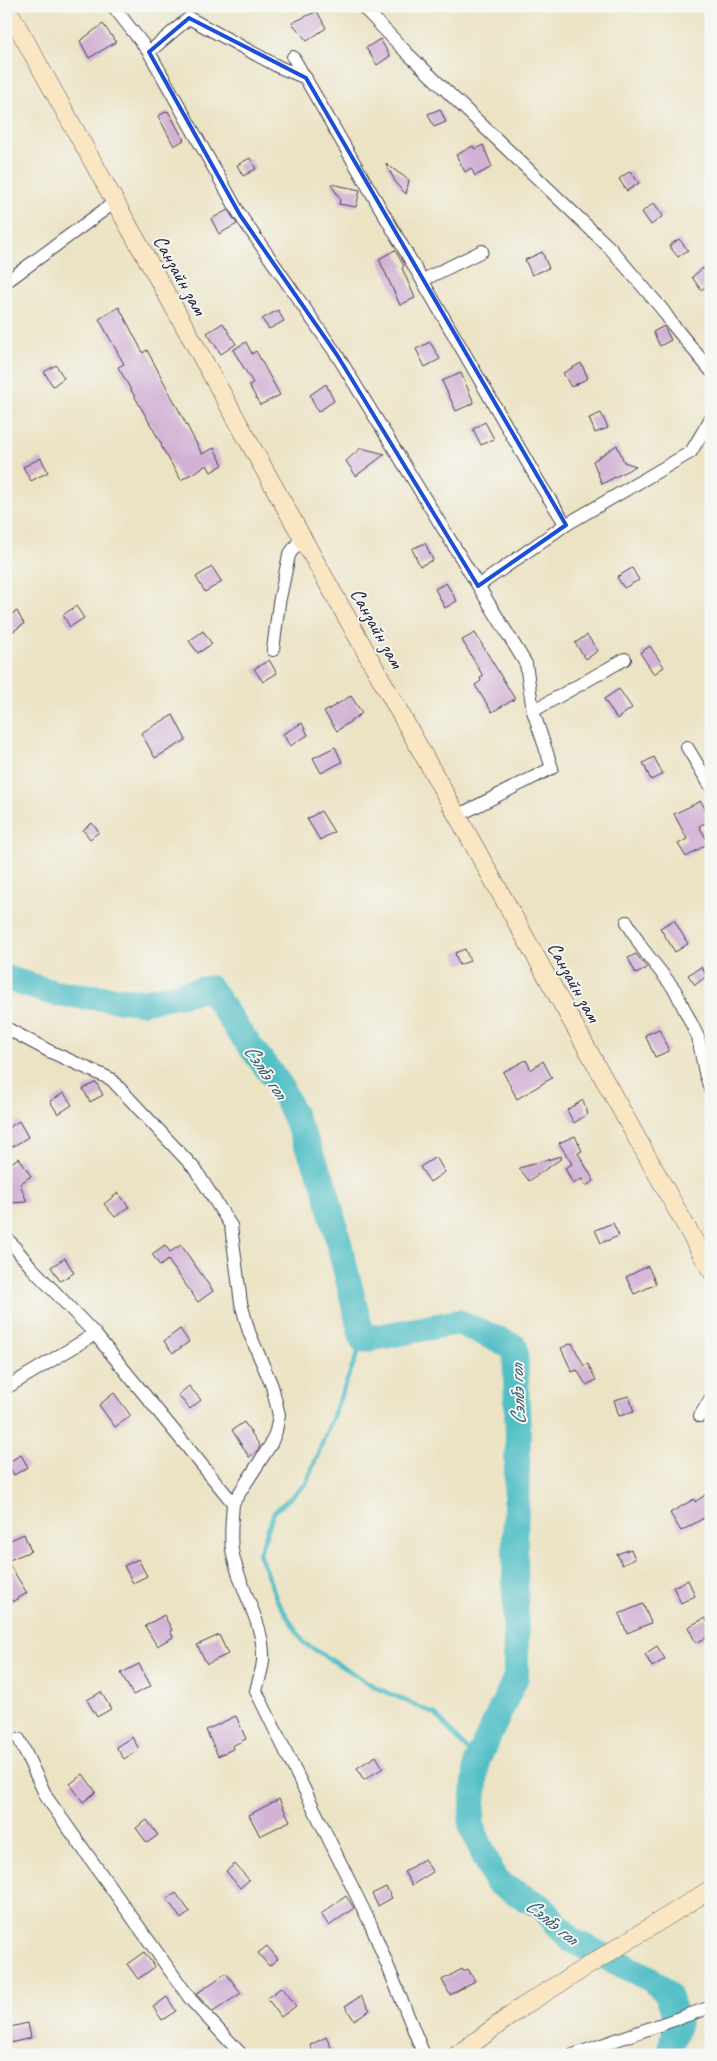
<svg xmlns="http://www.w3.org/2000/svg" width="717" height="2061" font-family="Caveat,sans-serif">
	<rect width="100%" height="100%" fill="#f6f6f2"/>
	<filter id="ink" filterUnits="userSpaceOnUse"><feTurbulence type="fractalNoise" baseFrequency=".02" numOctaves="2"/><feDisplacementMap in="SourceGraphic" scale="10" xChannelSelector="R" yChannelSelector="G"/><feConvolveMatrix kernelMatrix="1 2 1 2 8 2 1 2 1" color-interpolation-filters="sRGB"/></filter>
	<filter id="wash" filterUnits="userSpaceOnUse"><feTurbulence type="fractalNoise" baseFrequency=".0096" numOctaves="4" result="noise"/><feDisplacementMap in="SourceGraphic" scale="20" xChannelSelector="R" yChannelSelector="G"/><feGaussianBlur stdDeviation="1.12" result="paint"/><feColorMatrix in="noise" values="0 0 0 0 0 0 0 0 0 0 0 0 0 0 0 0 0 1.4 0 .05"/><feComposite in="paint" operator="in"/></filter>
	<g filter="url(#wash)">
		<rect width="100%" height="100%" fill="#ece3c4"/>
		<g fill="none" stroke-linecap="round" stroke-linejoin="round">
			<path stroke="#51bfc6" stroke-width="4.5" d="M363 1340 306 1484 274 1512 259 1554 277 1600 304 1643 375 1687 435 1714 477 1761"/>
			<path stroke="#51bfc6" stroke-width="26" d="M6 978 54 993 142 1002 210 988 237 1029 280 1085 324 1183 363 1340 458 1322 515 1347 518 1435 515 1537 516 1677 477 1761 471 1825 496 1882 542 1907 571 1940 649 1978 667 1993 678 2022 668 2055"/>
		</g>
		<g id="blocks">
			<path fill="#d2b1d4" d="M317 11 326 28 307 41 292 23Z
				M103 24 116 42 89 58 80 41Z
				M380 39 390 56 377 65 366 48Z
				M440 109 446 122 434 127 428 114Z
				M168 111 184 140 174 146 158 116Z
				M483 145 492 167 475 176 471 168 465 172 456 155 473 146 475 149Z
				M250 158 256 169 243 176 237 165Z
				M386 164 409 180 406 194 397 185Z
				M630 171 639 183 627 191 619 179Z
				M331 184 360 190 356 207 339 204 340 199Z
				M654 203 663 216 651 225 642 212Z
				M228 210 237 224 219 234 211 219Z
				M679 239 688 250 678 257 669 246Z
				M395 250 404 266 402 268 415 298 400 305 379 259Z
				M542 252 549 268 532 275 525 260Z
				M703 268 711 279V282L701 290 692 277Z
				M119 307 143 353 147 350 202 454 214 448 223 465 211 472 207 465 181 480 161 446 162 445 118 367 124 364 99 319Z
				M278 310 284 321 269 329 262 319Z
				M223 323 236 344 221 354 207 333Z
				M664 326 671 340 660 346 653 332Z
				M246 342 252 354 256 351 280 395 260 405 249 385 253 383 233 350Z
				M430 342 440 359 425 367 416 349Z
				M581 363 588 378 571 387 563 373Z
				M56 365 64 378 53 386 44 372Z
				M461 373 474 403 456 411 442 381Z
				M326 384 334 401 318 412 310 395Z
				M601 413 608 428 595 433 589 418Z
				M485 422 494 439 481 445 473 429Z
				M617 445 624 462 636 466 602 484 593 461Z
				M361 448 385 454 356 476 346 461Z
				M41 458 48 472 31 481 23 467Z
				M425 543 433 560 420 566 412 549Z
				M212 567 222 582 205 592 196 577Z
				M632 568 639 580 624 588 617 577Z
				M446 583 457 601 445 608 435 589Z
				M76 606 84 618 70 627 63 615Z
				M17 611 24 624 12 632 6 624V618Z
				M203 631 212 644 198 653 189 641Z
				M475 633 515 699 492 712 475 685 481 681 480 678 483 676 462 640Z
				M587 635 598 651 586 659 575 643Z
				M650 646 664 667 654 674 640 653Z
				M269 660 277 673 263 682 254 669Z
				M619 689 632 708 617 719 604 699Z
				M351 696 362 713 337 731 324 712Z
				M173 715 186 740 155 758 141 733Z
				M302 723 308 735 290 746 283 734Z
				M335 747 342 762 321 773 313 758Z
				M654 757 663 774 651 780 643 763Z
				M701 801 711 820 699 826 709 843 686 857 678 844 687 839 674 814Z
				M321 811 334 832 320 840 307 819Z
				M92 823 99 832 90 839 83 830Z
				M674 920 688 944 675 952 660 928Z
				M465 949 470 961 459 965 455 953Z
				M636 954 647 968 636 974 628 958Z
				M701 967 707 976 695 985 688 975Z
				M659 1029 669 1051 655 1057 645 1035Z
				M526 1060 531 1070 543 1061 552 1078 517 1099 503 1072Z
				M96 1082 103 1095 90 1102 83 1089Z
				M64 1093 72 1105 58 1114 50 1101Z
				M583 1100 588 1114 574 1123 567 1110Z
				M19 1121 28 1137 12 1147 6 1137V1129Z
				M575 1136 582 1151 578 1153 594 1181 586 1186 582 1179 573 1184 565 1168 572 1164 559 1143Z
				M561 1156 562 1158 529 1181 519 1168Z
				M436 1157 445 1172 430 1182 420 1167Z
				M19 1158 31 1176 20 1184 27 1202 6 1203V1166Z
				M118 1193 129 1207 115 1217 104 1204Z
				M613 1223 619 1236 601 1243 595 1230Z
				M165 1245 170 1252 181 1245 213 1291 198 1302 168 1260 160 1266 152 1254Z
				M65 1258 74 1273 60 1281 51 1267Z
				M648 1266 656 1284 634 1294 626 1277Z
				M180 1329 189 1342 173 1353 164 1341Z
				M572 1343 584 1366 588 1364 596 1380 586 1385 577 1370 572 1372 561 1348Z
				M189 1386 201 1400 190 1409 178 1395Z
				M114 1393 131 1416 115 1427 99 1405Z
				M629 1396 634 1412 619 1416 614 1400Z
				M244 1422 260 1446 257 1451 249 1457 232 1430Z
				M21 1455 28 1467 14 1475 7 1463Z
				M711 1491V1514L681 1531 670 1513 694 1499 695 1502Z
				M24 1534 31 1551 7 1561 27 1593 12 1602 6 1592V1542Z
				M631 1549 635 1559 622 1565 617 1554Z
				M138 1559 147 1576 133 1583 124 1566Z
				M688 1580 695 1596 681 1603 673 1587Z
				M643 1604 651 1623 627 1633 619 1614Z
				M164 1615 172 1630 170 1631 173 1637 157 1646 145 1626Z
				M705 1618 711 1628V1635L696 1643 688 1627Z
				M219 1635 228 1654 207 1664 197 1645Z
				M657 1646 665 1659 652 1667 645 1654Z
				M139 1664 151 1686 133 1695 121 1673Z
				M101 1692 111 1709 97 1717 87 1700Z
				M236 1716 246 1739 232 1746 233 1749 218 1756 206 1730Z
				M132 1737 139 1749 124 1759 116 1747Z
				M376 1756 383 1768 364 1780 357 1768Z
				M83 1774 96 1792 83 1802 70 1784Z
				M279 1799 290 1821 260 1836 249 1815Z
				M147 1820 158 1835 147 1843 136 1828Z
				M424 1859 433 1872 412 1885 404 1872Z
				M235 1864 249 1880 240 1888 226 1871Z
				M386 1887 392 1898 378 1906 372 1894Z
				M176 1893 190 1912 181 1919 167 1899Z
				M346 1896 354 1908 329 1926 321 1914Z
				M267 1946 278 1959 269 1966 258 1953Z
				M144 1952 155 1967 138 1979 127 1964Z
				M462 1969 463 1971 468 1969 475 1981 450 1995 442 1980Z
				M226 1973 241 1993 213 2012 196 1994Z
				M282 1987 296 2006 281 2017 267 1998Z
				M361 1996 370 2010 354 2020 345 2006Z
				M167 1997 176 2011 162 2020 153 2007Z
				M28 2023 31 2038 6 2044V2028Z
				M326 2037 333 2051 326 2055H314L310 2045Z"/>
		</g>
	</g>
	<g filter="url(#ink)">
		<use href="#blocks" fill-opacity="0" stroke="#403f50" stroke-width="1"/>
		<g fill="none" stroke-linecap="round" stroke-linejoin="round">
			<defs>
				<path id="street" d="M113 6 149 52 240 215 337 355 526 664 533 711 552 768 457 816
					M362 6 407 53 610 248 662 309 673 325 711 371
					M149 52 189 18 279 67 306 78
					M293 57 540 484 566 525
					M423 280 482 251
					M6 282 115 202
					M478 586 562 527 691 452 711 418
					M273 650 279 603 289 555 302 537
					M533 711 625 659
					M687 747 711 787
					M627 922 642 948 675 990 698 1037 705 1073 711 1091
					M6 1028 49 1051 111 1079 195 1169 231 1226 241 1303 249 1332 272 1386 279 1415 276 1431 271 1444 233 1503
					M6 1237 32 1268 95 1334
					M6 1388 95 1334 233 1503C232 1519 230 1534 232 1550 238 1588 265 1622 263 1661 262 1671 258 1682 256 1691L371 1925 424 2055
					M700 1416 711 1398
					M19 1739 47 1798 191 2000 242 2055
					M573 2055 711 2007"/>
				<path id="secondary" d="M6 6 711 1271
					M457 2055 522 2007 711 1889"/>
			</defs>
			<use href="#street" stroke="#403f50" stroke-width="14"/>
			<use href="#secondary" stroke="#403f50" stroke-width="19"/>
			<use href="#street" stroke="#fff" stroke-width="12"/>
			<use href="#secondary" stroke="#fbe6c3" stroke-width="18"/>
		</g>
	</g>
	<path fill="none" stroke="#1d4ed8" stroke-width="4" stroke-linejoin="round" d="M189 18 306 78 566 525 478 586 337 355 240 215 149 52Z"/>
	<g text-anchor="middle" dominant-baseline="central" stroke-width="4" stroke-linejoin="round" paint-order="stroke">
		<g font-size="20" fill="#22223b" stroke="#f6f6f2">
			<text transform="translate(180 275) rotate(61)">Санзайн зам</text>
			<text transform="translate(377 628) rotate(61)">Санзайн зам</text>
			<text transform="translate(574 982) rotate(61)">Санзайн зам</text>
		</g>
		<g font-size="21" font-style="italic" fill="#32596c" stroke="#f6f6f2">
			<text transform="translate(266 1071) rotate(56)">Сэлбэ гол</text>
			<text transform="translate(517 1395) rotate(-92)">Сэлбэ гол</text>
			<text transform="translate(552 1921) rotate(39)">Сэлбэ гол</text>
		</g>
	</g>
	<rect width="717" height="2061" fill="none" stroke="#f6f6f2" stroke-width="25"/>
</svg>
